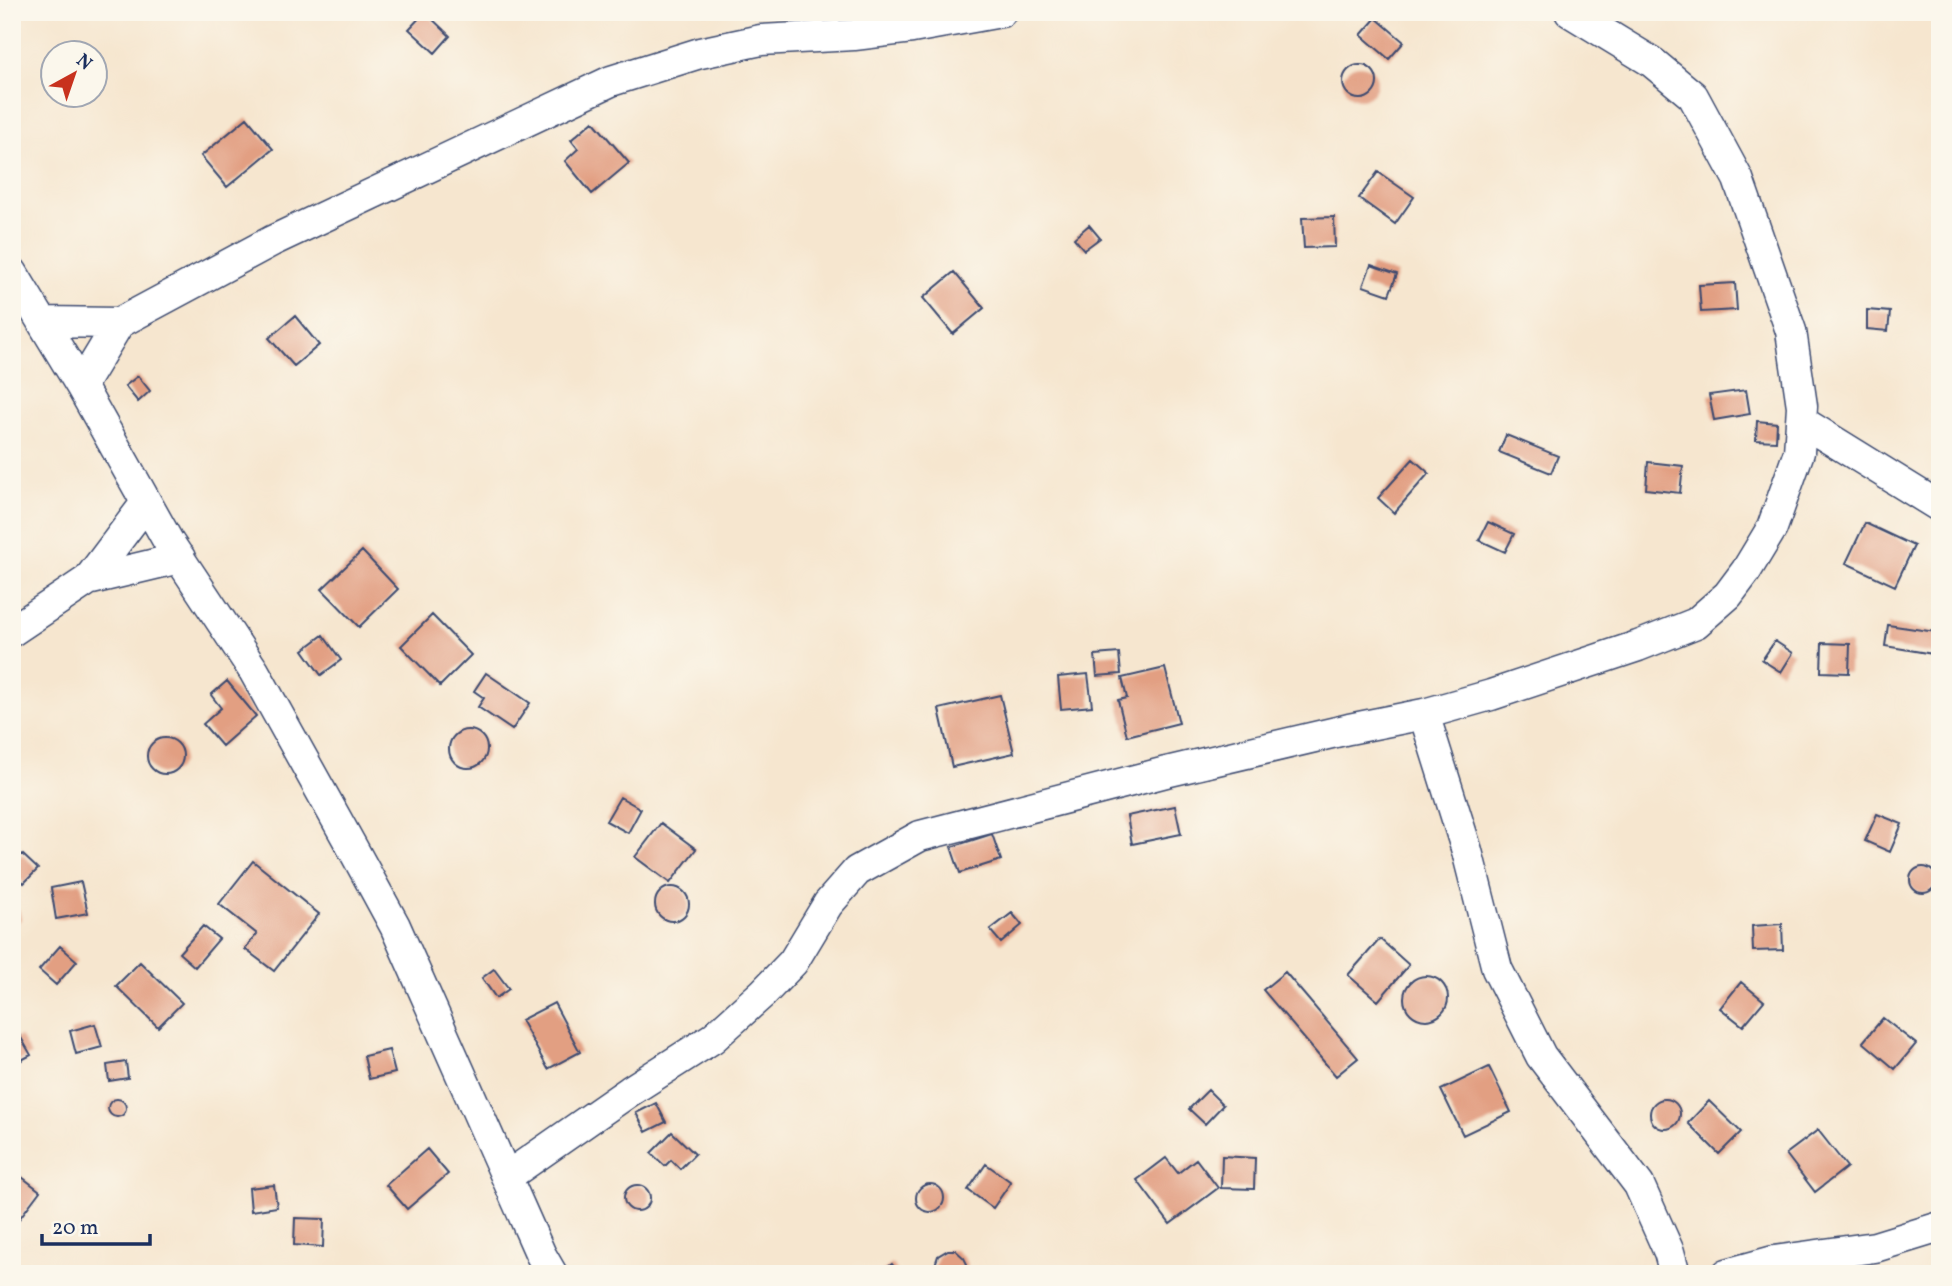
<svg xmlns="http://www.w3.org/2000/svg" width="1952" height="1286" font-family="Vollkorn,serif">
	<rect width="100%" height="100%" fill="#fbf7ec"/>
	<filter id="ink" filterUnits="userSpaceOnUse"><feTurbulence type="fractalNoise" baseFrequency=".0143" numOctaves="2"/><feDisplacementMap in="SourceGraphic" scale="14" xChannelSelector="R" yChannelSelector="G"/><feConvolveMatrix kernelMatrix="1 2 1 2 8 2 1 2 1" color-interpolation-filters="sRGB"/></filter>
	<filter id="wash" filterUnits="userSpaceOnUse"><feTurbulence type="fractalNoise" baseFrequency=".00686" numOctaves="4" result="noise"/><feDisplacementMap in="SourceGraphic" scale="28" xChannelSelector="R" yChannelSelector="G"/><feGaussianBlur stdDeviation="1.57" result="paint"/><feColorMatrix in="noise" values="0 0 0 0 0 0 0 0 0 0 0 0 0 0 0 0 0 1.4 0 .05"/><feComposite in="paint" operator="in"/></filter>
	<g filter="url(#wash)">
		<rect width="100%" height="100%" fill="#f6e6cf"/>
		<g id="blocks">
			<path fill="#e29f82" d="M425 12 450 36 435 53 409 29Z
				M1376 18 1404 42 1389 59 1361 35Z
				M1343 82a17 17 0 1 1 34 0a17 17 0 1 1-34 0Z
				M247 118 273 149 227 187 201 156Z
				M593 121 629 163 592 194 565 161 578 149 571 140Z
				M1378 172 1414 197 1395 224 1359 198Z
				M1334 217 1335 247 1304 248 1302 218Z
				M1089 225 1100 238 1084 250 1074 238Z
				M1371 265 1397 274 1389 295 1363 286Z
				M954 272 984 308 953 334 923 298Z
				M1735 283 1737 310 1701 312 1699 285Z
				M1867 310 1890 312 1888 331 1867 329Z
				M295 316 319 345 294 366 269 338Z
				M138 376 150 391 138 402 125 386Z
				M1746 390 1750 414 1714 420 1709 395Z
				M1757 421 1777 423 1776 441 1756 440Z
				M1506 435 1558 456 1551 473 1499 452Z
				M1413 459 1429 473 1394 513 1378 498Z
				M1648 462 1683 466 1680 493 1646 489Z
				M1488 522 1514 534 1505 552 1479 540Z
				M1865 523 1914 546 1895 586 1846 563Z
				M362 551 398 589 359 627 322 589Z
				M432 615 471 655 440 686 401 646Z
				M1888 625 1936 632 1933 654 1885 646Z
				M323 635 341 660 321 675 303 650Z
				M1775 641 1793 653 1781 672 1762 660Z
				M1822 643 1850 644 1849 673 1821 672Z
				M1119 653 1121 674 1097 676 1095 655Z
				M1165 668 1179 723 1127 736 1118 700 1127 698 1122 678Z
				M486 673 530 703 512 730 478 707 484 698 474 691Z
				M1088 674 1092 706 1061 709 1058 677Z
				M227 681 256 716 222 746 203 724 221 708 211 695Z
				M1000 695 1014 753 952 767 939 709Z
				M449 749a19 19 0 1 1 38 0a19 19 0 1 1-38 0Z
				M147 756a18 18 0 1 1 36 0a18 18 0 1 1-36 0Z
				M620 797 641 809 628 833 606 821Z
				M1175 806 1181 834 1132 844 1127 816Z
				M1877 814 1902 824 1890 852 1865 841Z
				M661 823 696 849 670 883 635 857Z
				M992 834 1001 860 960 873 951 847Z
				M22 854 38 869 24 883 12 872V863Z
				M253 861 319 914 274 971 245 949 257 934 219 904Z
				M1910 880a13 13 0 1 1 26 0a13 13 0 1 1-26 0Z
				M81 882 88 913 56 919 51 888Z
				M655 904a17 17 0 1 1 34 0a17 17 0 1 1-34 0Z
				M12 905 19 910 21 919 12 929Z
				M1012 913 1022 925 1001 943 990 930Z
				M1782 924 1783 950 1753 951 1752 926Z
				M203 926 219 939 195 967 179 953Z
				M1380 939 1409 965 1378 1001 1348 975Z
				M60 946 77 961 56 985 39 970Z
				M140 962 182 1003 158 1027 116 986Z
				M494 969 509 989 496 998 482 978Z
				M1285 972 1358 1058 1336 1076 1263 990Z
				M1404 998a22 22 0 1 1 44 0a22 22 0 1 1-44 0Z
				M1741 982 1764 1001 1743 1026 1720 1008Z
				M554 1003 580 1052 548 1069 521 1020Z
				M1883 1018 1916 1044 1895 1069 1863 1042Z
				M95 1024 102 1047 76 1054 70 1031Z
				M20 1036 31 1055 12 1065V1040Z
				M389 1050 395 1073 369 1079 364 1056Z
				M126 1062 128 1078 109 1081 107 1065Z
				M1489 1067 1511 1112 1463 1135 1441 1090Z
				M1208 1090 1223 1105 1205 1124 1189 1109Z
				M108 1108a9 9 0 1 1 18 0a9 9 0 1 1-18 0Z
				M1650 1114a15 15 0 1 1 30 0a15 15 0 1 1-30 0Z
				M1709 1101 1741 1132 1719 1154 1688 1123Z
				M656 1103 666 1122 646 1132 636 1113Z
				M1818 1130 1847 1167 1815 1192 1786 1154Z
				M672 1132 695 1154 680 1169 671 1160 665 1166 651 1153Z
				M427 1149 448 1174 407 1209 386 1185Z
				M1222 1156 1255 1158 1254 1189 1221 1188Z
				M1166 1158 1178 1173 1196 1159 1218 1188 1170 1224 1137 1180Z
				M986 1164 1011 1182 993 1208 968 1190Z
				M18 1174 40 1191 16 1223 12 1221V1181Z
				M916 1198a14 14 0 1 1 28 0a14 14 0 1 1-28 0Z
				M624 1198a13 13 0 1 1 26 0a13 13 0 1 1-26 0Z
				M274 1185 277 1207 251 1211 249 1188Z
				M295 1218 324 1219 323 1247 294 1245Z
				M948 1250H955L964 1258 967 1264 964 1274H937L934 1268 938 1256Z
				M892 1264 900 1274H879Z"/>
		</g>
	</g>
	<g filter="url(#ink)">
		<use href="#blocks" fill-opacity="0" stroke="#3c4a6f" stroke-width="2"/>
		<g fill="none" stroke-linecap="round" stroke-linejoin="round">
			<defs>
				<path id="minor" d="M12 272 81 386 168 541 254 671 353 849 395 926 541 1255 552 1274
					M43 322 119 323 272 241 611 81 700 53 761 40 854 35 912 28 1001 12
					M81 386 119 323
					M1801 421 1940 507
					M88 580 146 503
					M12 631 88 580 180 558
					M1424 714 1467 851 1497 969 1541 1056 1639 1185 1669 1252 1675 1274
					M508 1176 630 1091 713 1038 763 993 793 962 828 904 857 871 920 836 1166 772 1349 729 1424 714 1491 695 1638 646 1696 623 1728 595 1746 571 1772 528 1799 452 1802 406 1791 331 1738 179 1693 96 1652 62 1570 12
					M1727 1274 1774 1261 1875 1247 1940 1227"/>
			</defs>
			<use href="#minor" stroke="#3c4a6f" stroke-width="33"/>
			<use href="#minor" stroke="#fff" stroke-width="30"/>
		</g>
	</g>
	<rect width="1952" height="1286" fill="none" stroke="#fbf7ec" stroke-width="42"/>
	<g transform="translate(74 74) rotate(40)"><circle r="33" fill="#fbf7ec" stroke="#a1a7b3" stroke-width="2"/>
	<path d="M0-5L12 26L0 18L-12 26Z" fill="#c8321e"/>
	<text y="-10" font-size="19" font-weight="bold" text-anchor="middle" fill="#1b2f5e">N</text>
	</g>
	<path d="M42 1234v10h108v-10" fill="none" stroke="#1b2f5e" stroke-width="3.5"/>
	<text x="52" y="1234" font-size="21" fill="#1b2f5e" stroke="#fbf7ec" stroke-width="5" paint-order="stroke">20 m</text>
</svg>
